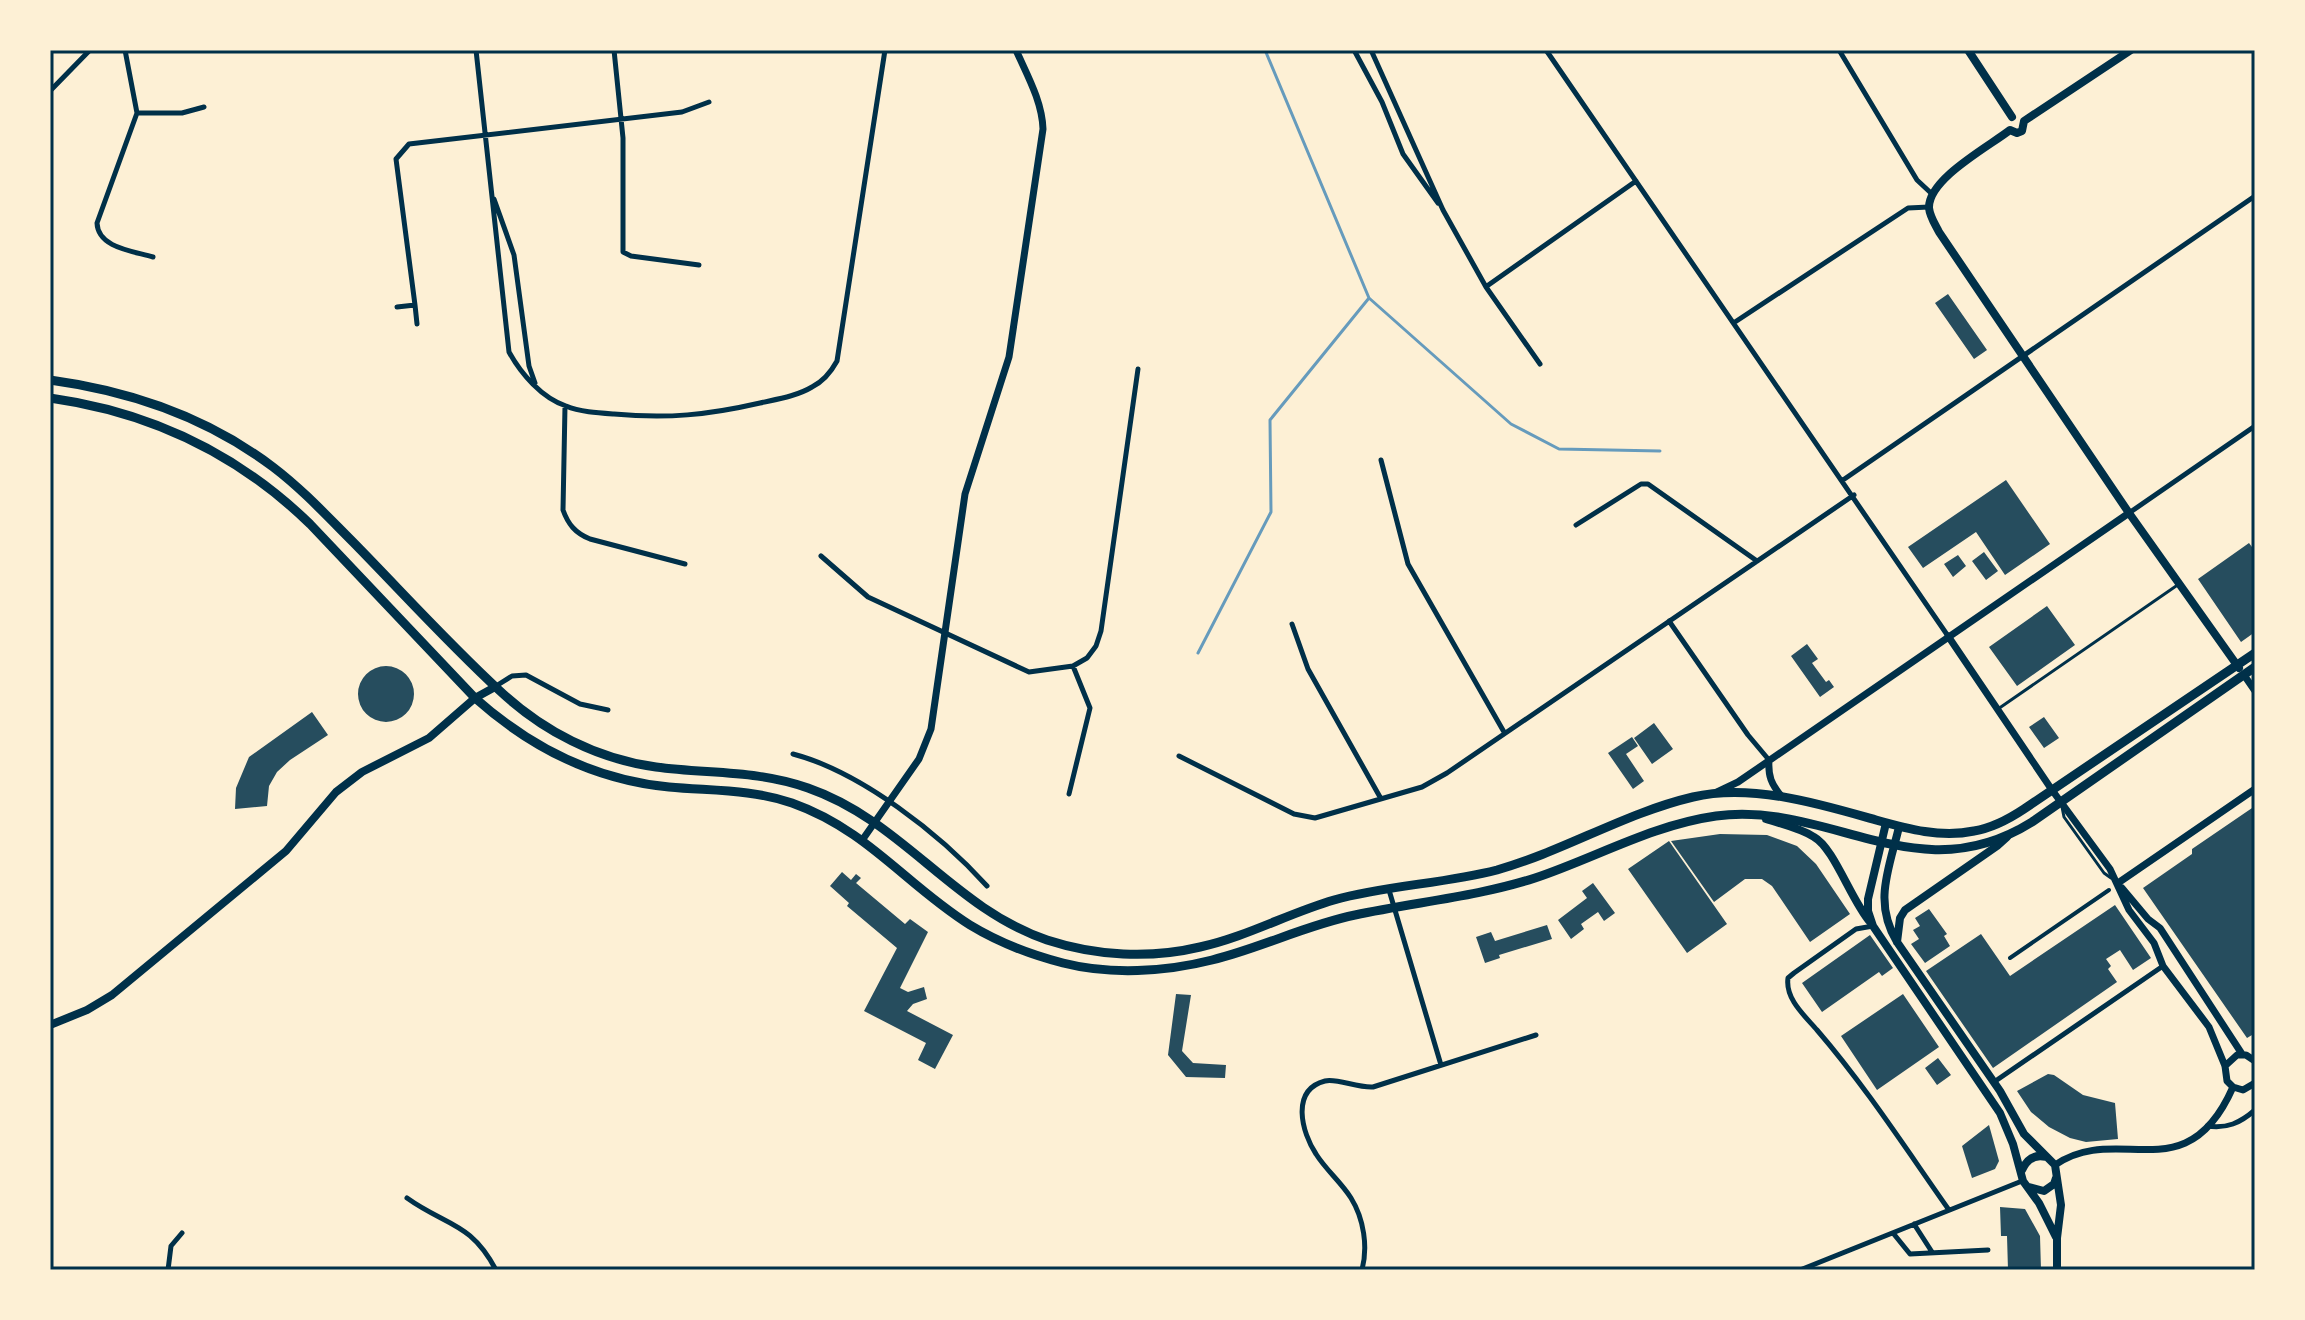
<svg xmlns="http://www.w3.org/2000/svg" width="2305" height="1320" font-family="'Noto Sans',sans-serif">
	<rect width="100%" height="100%" fill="#fdf0d5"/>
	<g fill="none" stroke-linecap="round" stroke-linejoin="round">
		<path stroke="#669bbc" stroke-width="3" d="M1265 50 1369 298 1511 424 1559 449 1660 451
			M1198 653 1271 512 1270 420 1369 298"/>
	</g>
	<path fill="#264d5e" d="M1948 294 1987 350 1974 359 1935 303Z
		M2006 480 2050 544 2005 575 1976 532 1923 568 1908 547Z
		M2249 543 2255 551V632L2241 642 2198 579Z
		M1984 552 1998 571 1986 580 1972 561Z
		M1958 555 1966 566 1953 577 1944 564Z
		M2047 606 2075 645 2017 686 1989 647Z
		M1807 644 1818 659 1812 663 1826 682 1829 680 1834 687 1820 697 1791 656Z
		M358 694a28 28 0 1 1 56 0a28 28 0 1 1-56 0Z
		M312 712 328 735 290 760 277 772 269 786 267 806 235 809 236 788 249 757Z
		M2044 717 2059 738 2044 748 2029 727Z
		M1654 723 1673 749 1652 764 1634 738Z
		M1632 737 1638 746 1626 754 1644 781 1633 789 1608 753Z
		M2255 806V1041L2252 1035 2247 1038 2143 888 2192 854V849Z
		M1720 834 1767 835 1797 846 1816 864 1850 914 1810 942 1772 886 1762 879H1745L1714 902 1671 841Z
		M1669 841 1727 924 1687 953 1628 869Z
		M842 872 851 880 856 874 861 878 856 883 905 924 910 919 928 932 900 988 908 992 924 987 927 999 913 1004 907 1011 953 1035 935 1069 918 1060 926 1043 864 1011 897 948 847 906 849 903 830 886Z
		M1593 883 1615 913 1604 921 1598 912 1581 924 1584 929 1571 939 1558 920 1587 898 1582 891Z
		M2115 905 2151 958 2133 970 2120 950 2106 959 2111 966 2108 969 2117 982 1993 1068 1926 971 1981 934 2010 976Z
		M1929 909 1947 934 1944 936 1950 946 1925 963 1911 944 1919 939 1913 930 1920 926 1915 918Z
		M1547 925 1552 939 1499 955 1500 958 1485 963 1476 937 1491 932 1495 941Z
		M1870 935 1893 968 1882 976 1879 972 1822 1012 1802 983Z
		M1176 994 1191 995 1182 1051 1193 1063 1226 1065 1225 1078 1186 1077 1168 1055Z
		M1903 994 1939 1047 1877 1090 1841 1036Z
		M1938 1058 1951 1075 1937 1085 1925 1068Z
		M2048 1074 2054 1075 2083 1095 2115 1103 2118 1139 2086 1142 2070 1138 2049 1127 2031 1112 2017 1091Z
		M1989 1125 1999 1161 1995 1169 1972 1178 1962 1146Z
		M2000 1207 2025 1209 2040 1236 2041 1270H2008L2007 1236H2001Z"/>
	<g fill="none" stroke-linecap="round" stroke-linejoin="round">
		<path stroke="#003049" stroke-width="3" d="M1998 709 2179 584
			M2062 807 2064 817 2104 873 2111 878"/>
		<path stroke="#003049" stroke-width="4" d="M2010 958 2109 890"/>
		<path stroke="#003049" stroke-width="5" d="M125 50 137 113 97 223C98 248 133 251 153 257
			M476 50 509 352C521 374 542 398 566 406 580 412 598 413 614 414 667 419 708 415 760 403 778 399 797 396 812 387 824 381 831 372 837 361L885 50
			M614 50 623 138V252L631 256 699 265
			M1354 50 1382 102 1403 154 1438 203
			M1371 50 1443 210 1486 287 1540 364
			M1546 50 1948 636
			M1839 50 1917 180 1932 194
			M50 91 90 50
			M137 113H182L204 107
			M494 199 514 255 529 366 535 383
			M1487 286 1636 181
			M415 305 417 324
			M397 307 415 305 396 159 409 144 682 112 709 102
			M1735 322 1908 208 1929 207
			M565 406 563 510C568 524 575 533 590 539L685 564
			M1381 460 1408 564 1504 732
			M1843 480 2255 196
			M2129 513 2255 426
			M1576 525 1641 484H1648L1757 561
			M821 556 868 597 1029 672 1073 666 1087 658 1096 646 1101 631 1138 369
			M1669 621 1748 735 1769 760
			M1292 624 1308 669 1380 797
			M496 686 512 676 526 675 580 704 608 710
			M793 754C861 772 940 834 987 886
			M1179 756 1294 814 1315 818 1422 787 1447 773 1854 495
			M1069 794 1090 708 1073 666
			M1389 890 1441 1065
			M1873 926 1856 929 1794 973 1788 978C1785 999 1805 1016 1817 1030 1866 1087 1906 1149 1949 1210
			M1994 1082 2163 966
			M2207 1126C2227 1129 2240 1123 2255 1110
			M407 1198C446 1226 471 1222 496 1270
			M1914 1224 1932 1252
			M1893 1233 1910 1254 1988 1250
			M168 1270 171 1246 182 1233
			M1362 1270C1368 1247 1364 1219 1351 1198 1341 1182 1326 1170 1316 1154 1302 1133 1290 1090 1325 1081 1337 1078 1357 1088 1373 1087L1536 1035
			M1800 1270 2022 1181"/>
		<path stroke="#003049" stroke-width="7" d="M1948 636 2052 790 2110 869 2129 910 2154 943 2163 966 2209 1027 2225 1066 2227 1081 2233 1087 2243 1090 2255 1083
			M2244 675 2255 691
			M1769 760C1768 776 1771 784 1782 797
			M1717 792 1738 782 2129 513
			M863 839 919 759 931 729 965 494 1009 357 1043 129C1042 101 1027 75 1016 50
			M2118 883 2255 789
			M2122 888 2148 919 2160 928 2242 1054
			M2225 1066 2237 1055H2246L2255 1061
			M2055 1165C2118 1121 2186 1194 2233 1087"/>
		<path stroke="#003049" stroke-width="8" d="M1968 50 2012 117
			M2131 50 2024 121 2022 131 2017 133 2010 130C1988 147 1928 179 1929 208 1930 217 1935 224 1939 232L2129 513 2239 668
			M50 1025 87 1010 112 995 286 851 336 792 362 772 429 738 475 698 495 687"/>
		<path stroke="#003049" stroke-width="8" d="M1766 819C1781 824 1800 828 1814 837 1834 848 1851 900 1870 922
			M1886 823 1868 899V911L1873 926 2000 1113 2013 1144 2023 1181 2039 1203 2056 1237
			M1899 827C1889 869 1873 902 1897 942L2000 1091 2024 1134 2055 1165 2061 1205 2057 1238V1270
			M1897 942 1900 918 1905 910 1997 846 2007 837
			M2022 1170C2027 1159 2035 1154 2046 1157
			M2029 1187 2044 1191 2054 1184 2056 1178"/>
		<path stroke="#003049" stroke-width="9" d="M50 380C131 391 207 417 273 467 302 489 327 516 353 542 402 592 449 644 500 691 543 731 597 759 656 767 708 774 758 770 808 788 903 821 953 908 1047 940 1096 956 1150 959 1200 947 1246 937 1289 913 1334 900 1387 885 1443 884 1497 870 1564 851 1625 813 1693 797 1751 783 1820 804 1876 820 1908 829 1941 838 1974 831 1992 828 2009 819 2024 809L2255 653
			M50 398C150 412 237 453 310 524L475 698C530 747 595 780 669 787 711 791 751 789 792 803 868 830 906 885 970 925 998 942 1032 955 1063 963 1110 975 1165 972 1212 960 1261 948 1306 925 1355 915 1415 902 1476 897 1535 878 1595 858 1652 825 1716 816 1832 801 1917 894 2032 822L2255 667"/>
	</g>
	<rect width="2305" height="1320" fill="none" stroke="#fdf0d5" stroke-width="104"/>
	<rect x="52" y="52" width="2201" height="1216" fill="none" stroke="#003049" stroke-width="3"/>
</svg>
